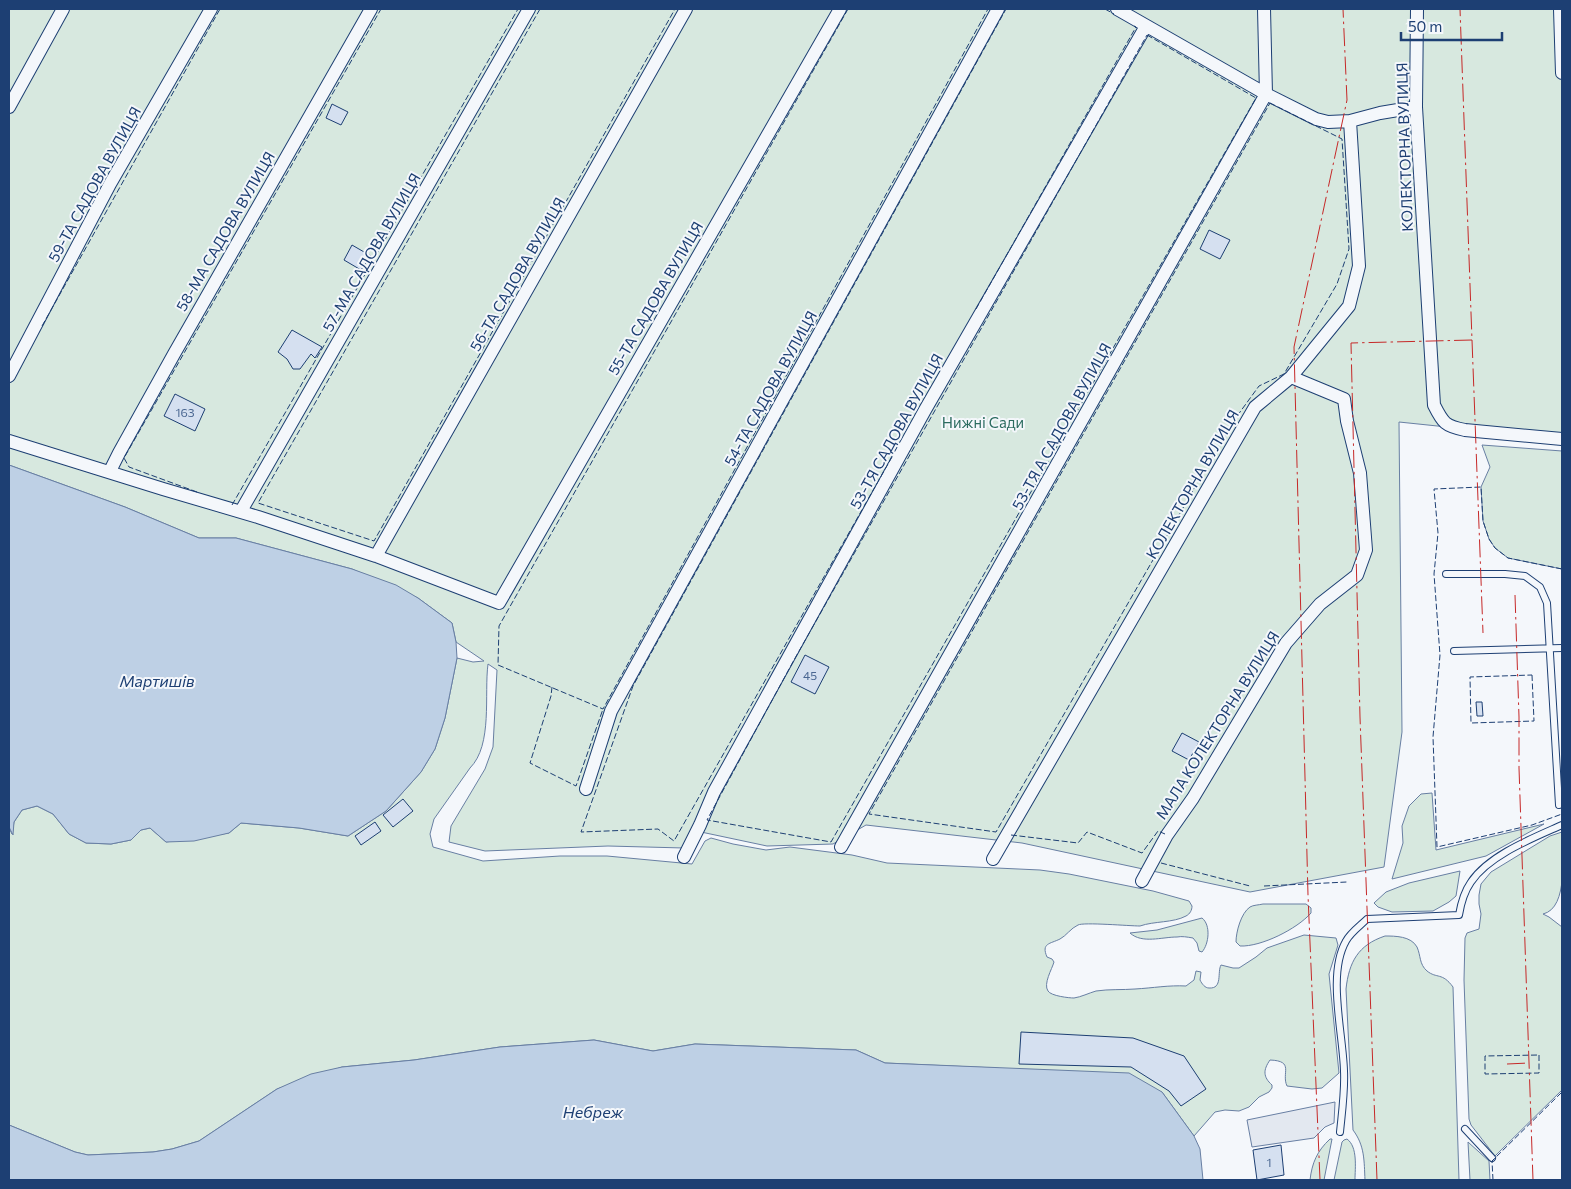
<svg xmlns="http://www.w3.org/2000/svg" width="1571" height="1189" font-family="Commissioner,sans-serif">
	<rect width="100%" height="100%" fill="#f4f7fb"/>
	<path fill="#d7e8df" stroke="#687fa3" d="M9 9H1562V439L1399 422 1402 732 1384 867 1250 892 1022 843 866 825 833 844 767 846 701 832 684 848 608 846 485 851 449 842 451 826 485 769 493 747 497 670 488 664C484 694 493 745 470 768L434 819 430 834 433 847 483 861 560 856H607L692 864 705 841 711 838 733 844 766 850 790 847 852 855 887 863 1040 870 1069 874 1153 891 1189 901 1192 906C1192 910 1190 914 1186 916 1173 923 1154 921 1140 926 1130 926 1083 922 1078 925 1071 928 1066 936 1060 939 1050 944 1041 943 1047 957L1052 959 1054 962C1052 969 1043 984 1048 991 1051 996 1069 998 1074 998 1081 997 1089 993 1096 991 1109 989 1123 990 1135 989 1153 988 1169 985 1186 986L1194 980 1196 971 1201 972 1200 980C1202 984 1205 988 1209 988 1223 989 1217 972 1221 965L1233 968H1239L1256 957 1267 948 1304 935 1336 938 1338 945 1329 974 1339 1073 1322 1088 1312 1089 1287 1086C1281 1073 1295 1061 1270 1060 1263 1070 1263 1077 1272 1085V1088L1269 1092 1259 1097 1249 1107 1239 1111 1225 1110 1215 1112 1194 1136 1162 1092 996 1068 885 1063 856 1050 695 1044 653 1051 594 1040 500 1047 414 1060 342 1067 277 1089 199 1141 172 1149 153 1152 88 1155 75 1152 9 1125V828L12 834 14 822 22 810 37 806 53 814 69 834 86 843 111 844 131 840 141 830 150 828 166 842 229 833 241 823 299 828 348 836 386 811 421 772 435 749 445 718 457 658 473 662 484 661 456 642 452 623 418 598 352 569 236 538H199L125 507 9 465Z
		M1482 445 1562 451V569L1508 558 1495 548 1489 539 1483 521 1481 487 1490 467Z
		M1432 793 1436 850 1544 824 1486 856 1392 879 1403 843 1402 826 1409 806 1421 794Z
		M1562 832C1562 853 1569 908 1543 914L1549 917 1562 927V1090L1495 1156 1471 1125 1469 1119 1464 980 1465 938 1467 933 1479 929 1481 914 1479 904V895L1481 884 1491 872 1550 836Z
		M1460 871 1456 896 1449 902 1433 911 1392 912 1378 907 1374 903 1386 892 1409 883Z
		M1263 904H1306L1311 908V913C1297 929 1261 947 1240 946L1236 942C1236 932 1241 913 1250 907 1253 905 1259 905 1263 904Z
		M1202 918C1211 925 1209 944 1202 952L1199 951 1197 943 1193 938C1187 937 1182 936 1177 937 1162 937 1142 944 1130 933L1157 930Z
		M1385 936C1395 936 1411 936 1417 947 1421 956 1419 964 1427 971 1437 979 1442 972 1453 987L1459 1180H1365C1364 1161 1365 1146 1353 1130L1346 989C1349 962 1358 945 1385 936Z
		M1330 1139H1332L1324 1180H1310C1312 1163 1317 1151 1330 1139Z
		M1347 1139C1358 1147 1355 1168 1355 1180H1334L1342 1142 1344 1140Z
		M1468 1142 1489 1161 1490 1180H1470Z"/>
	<path fill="#e3e8f0" stroke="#687fa3" d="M1335 1102 1334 1123 1325 1127 1314 1138 1252 1147 1247 1120Z"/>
	<path fill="#bed0e5" stroke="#687fa3" d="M9 465 125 507 199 538H236L352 569 396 585 418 598 452 623 456 642 457 658 445 718 435 749 421 772 386 811 348 836 299 828 241 823 229 833 194 841 166 842 150 828 141 830 131 840 111 844 86 843 69 834 53 814 37 806 22 810 14 822 13 835 9 827Z
		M594 1040 653 1051 695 1044 856 1050 885 1063 1129 1073 1162 1092 1194 1136 1200 1149 1203 1180H9V1125L75 1152 88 1155 153 1152 172 1149 199 1141 277 1089 311 1074 342 1067 414 1060 500 1047Z"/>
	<path fill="#d5e0f0" stroke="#1d3f73" d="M332 104 348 112 341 125 326 118Z
		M1209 230 1230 240 1220 259 1200 249Z
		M352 245 371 256 361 270 344 260Z
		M292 330 322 347 315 358 311 354 300 369H293L287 359 278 352Z
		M175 394 205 409 195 431 164 416Z
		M805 655 829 667 815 694 791 682Z
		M1476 702H1482L1483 716H1477Z
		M1182 733 1199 742 1189 760 1172 751Z
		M403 799 413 811 393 827 383 815Z
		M375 822 381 831 361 845 355 836Z
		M1021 1032 1133 1038 1184 1056 1206 1089 1181 1106 1169 1091 1131 1067 1019 1064Z
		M1281 1145 1284 1175 1257 1180 1253 1150Z"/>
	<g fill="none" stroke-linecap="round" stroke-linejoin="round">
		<defs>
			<path id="service" d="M1446 574H1505L1525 576 1540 587 1547 603 1559 805
				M1454 651 1562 648
				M1465 1129 1492 1158
				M1340 1132C1342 1112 1345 1091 1344 1071 1343 1033 1327 974 1346 941 1350 933 1361 925 1367 919L1459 915C1461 903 1464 892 1471 882 1489 855 1533 838 1562 825"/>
			<path id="minor" d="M1117 9 1266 94 1316 119 1328 122 1350 121 1380 113 1416 107
				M1417 9 1416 107 1434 405C1443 423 1445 426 1465 430L1562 439
				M1560 9 1562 73
				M9 107 63 9
				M9 376 110 184 211 9
				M9 441 163 489 258 517 376 556 499 603 840 9
				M110 471 119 453 174 354 371 9
				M241 511 529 9
				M376 556 686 9
				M586 789 611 711 998 9
				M841 847 1266 94 1264 9
				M684 857 700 825 714 792 925 410 1146 26
				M993 859 1255 407 1291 377 1349 306 1359 266 1350 121
				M1142 881 1167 835 1193 798 1286 643 1320 604 1357 575 1366 550 1360 473 1347 421 1344 399 1291 377"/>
		</defs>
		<use href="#service" stroke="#1d3f73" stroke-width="8"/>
		<use href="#minor" stroke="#1d3f73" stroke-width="14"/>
		<use href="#service" stroke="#f4f7fb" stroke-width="6"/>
		<use href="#minor" stroke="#f4f7fb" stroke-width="12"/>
		<path stroke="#1d3f73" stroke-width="1" stroke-dasharray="6 2.5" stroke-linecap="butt" d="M540 9 258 503 374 541 675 9
			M848 9 499 626 498 665 603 709 988 9
			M1105 9 1114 14
			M1147 35 1256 98 831 842 707 820 794 660Z
			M1270 103 1342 139 1349 249 1337 284 1284 374 1259 386 1232 423 996 832 869 814Z
			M976 309 1136 27 1134 26
			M42 326 220 9
			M892 457 674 841 658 829 581 832 633 686 1006 9
			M197 492 129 467 124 458 381 9
			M232 505 518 9
			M1562 569 1508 558 1495 548 1489 539 1483 521 1481 487 1434 489 1438 533 1434 574 1440 655 1433 737 1437 847 1532 825 1562 814
			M1532 675 1534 721 1471 723 1470 677Z
			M552 687 551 696 530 763 576 786 603 709
			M1011 835 1078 843 1087 832 1142 853 1158 831 1165 834
			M1161 863 1250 886
			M1264 886 1347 882
			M1539 1055V1073L1485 1074V1056Z
			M1493 1180 1492 1161 1562 1092"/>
		<path stroke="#c62828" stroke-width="1" stroke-dasharray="18 4 2.5 4" stroke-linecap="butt" d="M1472 340 1483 633
			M1515 595 1519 717V768L1533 1180
			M1507 1064 1529 1063
			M1320 1180 1308 895 1294 347 1347 100 1343 9
			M1377 1180 1360 717 1351 343 1472 340 1460 9"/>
	</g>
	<g text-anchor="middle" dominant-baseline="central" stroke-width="4" stroke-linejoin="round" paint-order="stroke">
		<g font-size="12" fill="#4b6792">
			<text x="185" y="412">163</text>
			<text x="810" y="675">45</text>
			<text x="1269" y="1162">1</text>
		</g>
		<g font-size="15" fill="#1d3f73" stroke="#f4f7fb">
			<text transform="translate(1404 147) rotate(-92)">КОЛЕКТОРНА ВУЛИЦЯ</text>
			<text transform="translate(94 184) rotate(-61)">59-ТА САДОВА ВУЛИЦЯ</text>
			<text transform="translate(225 231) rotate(-60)">58-МА САДОВА ВУЛИЦЯ</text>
			<text transform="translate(371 252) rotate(-60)">57-МА САДОВА ВУЛИЦЯ</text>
			<text transform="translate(517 274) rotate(-60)">56-ТА САДОВА ВУЛИЦЯ</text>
			<text transform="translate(655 298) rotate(-60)">55-ТА САДОВА ВУЛИЦЯ</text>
			<text transform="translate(770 388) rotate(-61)">54-ТА САДОВА ВУЛИЦЯ</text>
			<text transform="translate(1061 426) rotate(-61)">53-ТЯ А САДОВА ВУЛИЦЯ</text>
			<text transform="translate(896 431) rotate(-61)">53-ТЯ САДОВА ВУЛИЦЯ</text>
			<text transform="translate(1192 484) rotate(-60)">КОЛЕКТОРНА ВУЛИЦЯ</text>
			<text transform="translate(1217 725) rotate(-58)">МАЛА КОЛЕКТОРНА ВУЛИЦЯ</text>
		</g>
		<g font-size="15" fill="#2c6c60" stroke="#f4f7fb">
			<text x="983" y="422">Нижні Сади</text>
		</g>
		<g font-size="16" font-style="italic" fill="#1d3f73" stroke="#f4f7fb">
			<text x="157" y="680">Мартишів</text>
			<text x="593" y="1111">Небреж</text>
		</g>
	</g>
	<rect width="1571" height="1189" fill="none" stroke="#1d3f73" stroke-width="20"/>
	<path d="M1401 32v8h101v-8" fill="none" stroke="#1d3f73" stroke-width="2.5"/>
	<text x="1408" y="32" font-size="15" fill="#1d3f73" stroke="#f4f7fb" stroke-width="4" paint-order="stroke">50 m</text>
</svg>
